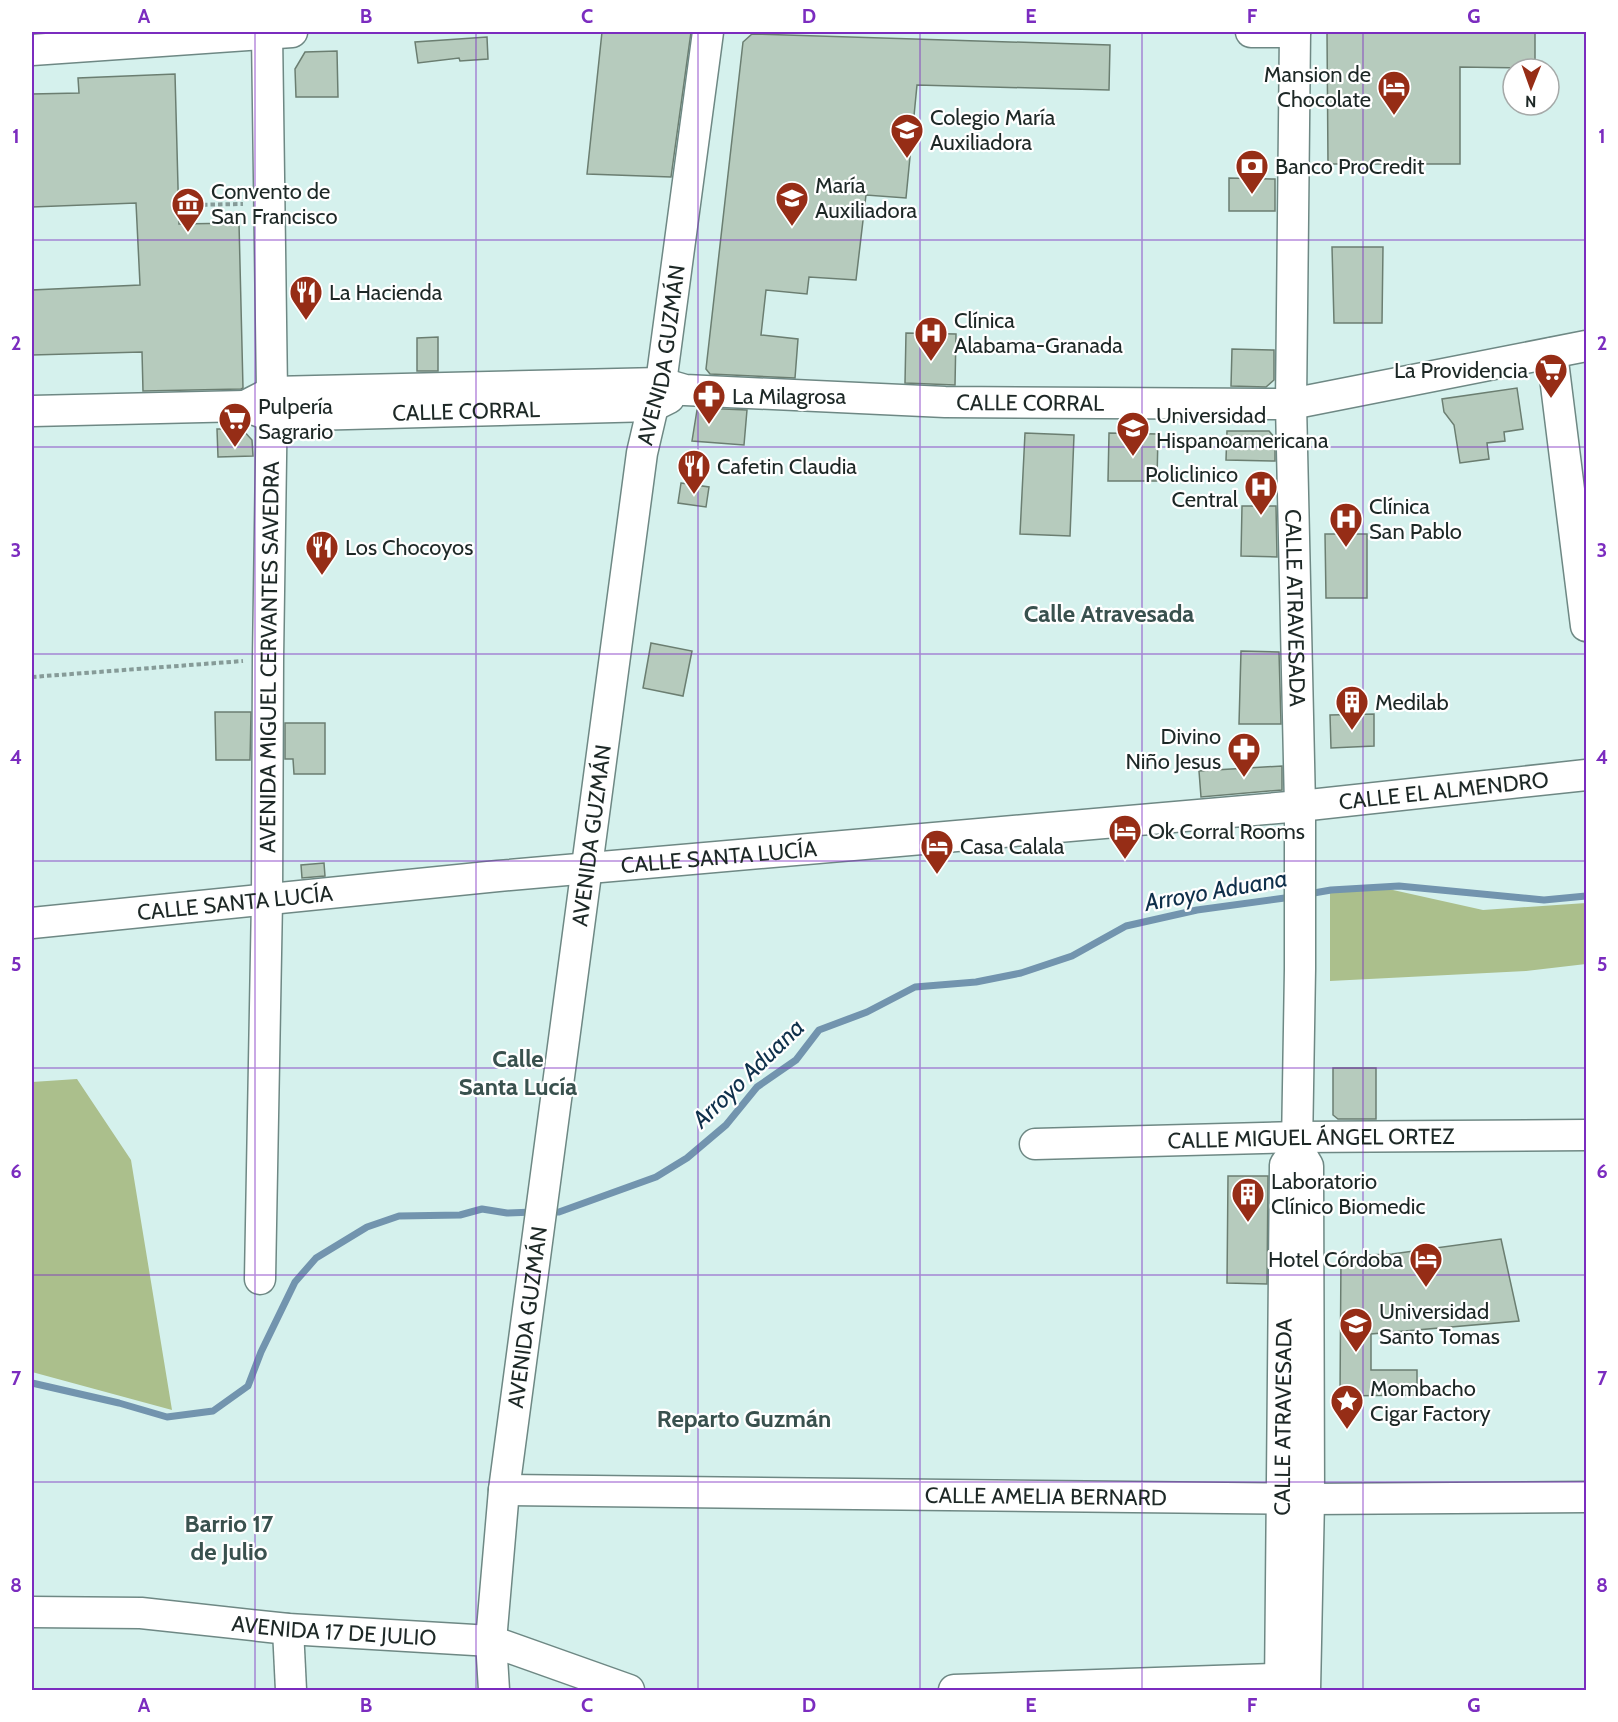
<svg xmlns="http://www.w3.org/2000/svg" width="1618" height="1722" font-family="Cabin,sans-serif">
	<rect width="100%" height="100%" fill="#d5f1ed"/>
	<path fill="#abbf8c" d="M1330 888 1355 890H1393L1483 910 1586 903V964L1526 971 1330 981Z
		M77 1079 131 1160 172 1410 32 1372V1082Z"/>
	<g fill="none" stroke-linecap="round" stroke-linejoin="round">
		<path stroke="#7294ae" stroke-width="7" d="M1308 894 1331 890 1399 886 1544 900 1586 896
			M548 1212H559L656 1177 687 1158 726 1125 757 1087 796 1060 819 1030 867 1012 915 987 976 982 1021 973 1072 956 1126 926 1197 910 1292 897
			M32 1383 119 1403 167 1417 213 1411 248 1386 261 1352 295 1282 316 1258 367 1227 399 1216 460 1215 482 1209 507 1213 534 1212"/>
	</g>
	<path fill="#b6cbbd" stroke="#6b7e71" stroke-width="1.5" d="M602 32H691L671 177 587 174Z
		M1327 32H1535V68L1460 67V164H1328Z
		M752 34 1110 45 1109 90 917 85 906 198 866 195 856 280 809 277 807 294 766 290 761 335 798 339 795 378 710 374 706 369 743 42Z
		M487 37 488 59 460 61 459 58 418 63 415 42Z
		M337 51 338 97H296L295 69 305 52Z
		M175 74 179 224 239 223 243 388 241 389 143 391 142 352 32 355V290L140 285 136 203 32 207V94L79 93 78 78Z
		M1229 178 1275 179V211H1229Z
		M1332 247H1383L1382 323H1334Z
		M906 333 956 334 955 385 905 383Z
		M438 337V371H417V338Z
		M1232 349 1274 350V380L1266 387 1231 386Z
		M1517 388 1523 429 1504 432 1505 441 1487 443 1489 459 1460 463 1454 425 1444 412 1442 399Z
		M699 408 747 410 744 445 692 441 697 410Z
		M217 429H242L252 440 253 456 218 457Z
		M1227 431H1269L1275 438V461L1226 460Z
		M1025 433 1074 435 1070 536 1020 534Z
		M1109 433 1158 434 1157 481H1108Z
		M681 483 709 487 706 507 678 503Z
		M1242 506H1276L1277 557 1241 556Z
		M1325 534H1367V598H1326Z
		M651 643 692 651 683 696 643 688Z
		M1241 651 1279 652 1281 724H1239Z
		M215 712H251L250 760H216Z
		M1374 714V746L1331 748 1330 715Z
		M285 723H325V774H294L293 759H285Z
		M1282 766V790L1201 797 1199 771Z
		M324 863 325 876 302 878 301 865Z
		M1333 1068H1376V1119H1338L1333 1115Z
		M1228 1176H1268L1267 1284 1227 1283Z
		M1501 1239 1519 1321 1371 1334V1370H1417V1395L1340 1396 1341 1256 1392 1254Z"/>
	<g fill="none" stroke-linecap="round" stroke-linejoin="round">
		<defs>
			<g id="minor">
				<path d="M1251 32H1295"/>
				<path id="s1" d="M1295 32 1291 404 1300 806V969L1297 1147 1308 1166 1309 1499 1305 1690"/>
				<path d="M32 50 292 32"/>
				<path d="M1552 353 1586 626"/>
				<path id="s2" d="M245 406 272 392 661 383 685 390 945 402 1291 404 1586 346"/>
				<path id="s3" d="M32 411 245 406 271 416 653 406 669 398"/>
				<path id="s4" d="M32 923 498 876 1300 806 1586 775"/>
				<path id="s5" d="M1035 1144 1297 1137 1586 1135"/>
				<path id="s6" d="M260 1279 267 900 268 659 272 392 267 33"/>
				<path id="s7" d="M504 1490 1309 1499 1586 1497"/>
				<path id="s8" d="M32 1612 141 1613 288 1629 491 1641 629 1690"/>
				<path d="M288 1629 291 1690"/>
				<path id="s9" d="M494 1690 491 1641 504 1490 642 453 653 406 661 383 708 32"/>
				<path d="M954 1690 1299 1678"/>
				<path id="s10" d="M1280 1690 1285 1165 1297 1147"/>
			</g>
		</defs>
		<use href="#minor" stroke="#6e8884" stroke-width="33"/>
		<path stroke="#869b98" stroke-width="4" stroke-dasharray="4.5 3" stroke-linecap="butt" d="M188 205 243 204
			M32 677 243 661"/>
		<use href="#minor" stroke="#fff" stroke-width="30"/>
	</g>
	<path fill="none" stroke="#7b2cbf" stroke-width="1.5" stroke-opacity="0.55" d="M255 32V1690M476 32V1690M698 32V1690M920 32V1690M1142 32V1690M1363 32V1690M32 240H1586M32 447H1586M32 654H1586M32 861H1586M32 1068H1586M32 1275H1586M32 1482H1586"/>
	<defs>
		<symbol id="hotel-pin" viewBox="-11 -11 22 30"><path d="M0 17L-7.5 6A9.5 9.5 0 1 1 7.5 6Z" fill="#962d16" stroke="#fff"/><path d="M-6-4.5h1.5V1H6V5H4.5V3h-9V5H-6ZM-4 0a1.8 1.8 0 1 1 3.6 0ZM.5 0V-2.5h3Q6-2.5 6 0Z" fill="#fff"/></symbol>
		<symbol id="university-pin" viewBox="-11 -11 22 30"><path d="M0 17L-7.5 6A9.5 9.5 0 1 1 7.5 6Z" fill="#962d16" stroke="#fff"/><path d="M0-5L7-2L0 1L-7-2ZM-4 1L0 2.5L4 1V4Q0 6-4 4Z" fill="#fff"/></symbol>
		<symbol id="bank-pin" viewBox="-11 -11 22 30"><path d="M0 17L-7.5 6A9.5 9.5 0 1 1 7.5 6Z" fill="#962d16" stroke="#fff"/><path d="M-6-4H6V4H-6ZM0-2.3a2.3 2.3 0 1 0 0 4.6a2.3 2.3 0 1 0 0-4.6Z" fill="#fff"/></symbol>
		<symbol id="school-pin" viewBox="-11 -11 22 30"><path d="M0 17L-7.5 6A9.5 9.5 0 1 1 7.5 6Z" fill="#962d16" stroke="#fff"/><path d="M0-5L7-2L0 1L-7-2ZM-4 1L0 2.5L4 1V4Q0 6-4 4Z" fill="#fff"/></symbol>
		<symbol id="museum-pin" viewBox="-11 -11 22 30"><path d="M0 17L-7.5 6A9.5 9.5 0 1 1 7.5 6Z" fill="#962d16" stroke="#fff"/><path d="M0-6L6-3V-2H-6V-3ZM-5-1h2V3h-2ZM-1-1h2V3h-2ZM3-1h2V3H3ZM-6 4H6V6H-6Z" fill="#fff"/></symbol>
		<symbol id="restaurant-pin" viewBox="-11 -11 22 30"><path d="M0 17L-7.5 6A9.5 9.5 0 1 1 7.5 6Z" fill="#962d16" stroke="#fff"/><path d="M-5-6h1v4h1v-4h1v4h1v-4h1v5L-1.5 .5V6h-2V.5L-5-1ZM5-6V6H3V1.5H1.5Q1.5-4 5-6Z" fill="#fff"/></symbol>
		<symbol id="hospital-pin" viewBox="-11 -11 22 30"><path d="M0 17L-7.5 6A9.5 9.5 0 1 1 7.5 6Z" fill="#962d16" stroke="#fff"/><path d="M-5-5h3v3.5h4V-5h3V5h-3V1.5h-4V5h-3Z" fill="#fff"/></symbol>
		<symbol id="supermarket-pin" viewBox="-11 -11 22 30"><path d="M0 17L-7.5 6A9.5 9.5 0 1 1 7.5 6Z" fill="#962d16" stroke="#fff"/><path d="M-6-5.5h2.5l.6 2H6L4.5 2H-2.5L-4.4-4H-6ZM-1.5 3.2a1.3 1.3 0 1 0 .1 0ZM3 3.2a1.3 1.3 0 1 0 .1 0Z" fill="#fff"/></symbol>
		<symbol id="pharmacy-pin" viewBox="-11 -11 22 30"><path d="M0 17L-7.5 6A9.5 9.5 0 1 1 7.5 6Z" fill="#962d16" stroke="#fff"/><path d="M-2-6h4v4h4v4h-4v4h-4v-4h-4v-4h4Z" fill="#fff"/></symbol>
		<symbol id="building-pin" viewBox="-11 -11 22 30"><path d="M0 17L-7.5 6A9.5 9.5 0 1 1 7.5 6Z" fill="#962d16" stroke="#fff"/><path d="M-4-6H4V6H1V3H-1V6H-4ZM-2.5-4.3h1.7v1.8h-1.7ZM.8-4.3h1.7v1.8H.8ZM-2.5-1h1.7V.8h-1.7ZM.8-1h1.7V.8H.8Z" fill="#fff"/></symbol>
		<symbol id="sight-pin" viewBox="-11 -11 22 30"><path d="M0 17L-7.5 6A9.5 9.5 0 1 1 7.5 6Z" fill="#962d16" stroke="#fff"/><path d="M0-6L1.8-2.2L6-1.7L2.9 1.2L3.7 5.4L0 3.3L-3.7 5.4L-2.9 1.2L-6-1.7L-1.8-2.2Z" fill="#fff"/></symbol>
	</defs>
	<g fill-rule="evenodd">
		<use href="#hotel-pin" x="1375" y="68" width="38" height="52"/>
		<use href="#university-pin" x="888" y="111" width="38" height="52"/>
		<use href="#bank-pin" x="1233" y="147" width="38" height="52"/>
		<use href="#school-pin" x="773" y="179" width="38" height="52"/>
		<use href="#museum-pin" x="169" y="185" width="38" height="52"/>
		<use href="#restaurant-pin" x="287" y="273" width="38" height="52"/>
		<use href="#hospital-pin" x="912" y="314" width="38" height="52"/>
		<use href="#supermarket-pin" x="1532" y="351" width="38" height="52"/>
		<use href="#pharmacy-pin" x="690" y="377" width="38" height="52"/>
		<use href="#supermarket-pin" x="216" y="400" width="38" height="52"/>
		<use href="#university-pin" x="1114" y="409" width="38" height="52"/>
		<use href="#restaurant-pin" x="675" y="447" width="38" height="52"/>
		<use href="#hospital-pin" x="1242" y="468" width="38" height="52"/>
		<use href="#hospital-pin" x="1327" y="500" width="38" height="52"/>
		<use href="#restaurant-pin" x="303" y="528" width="38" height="52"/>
		<use href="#building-pin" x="1333" y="683" width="38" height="52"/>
		<use href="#pharmacy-pin" x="1225" y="730" width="38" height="52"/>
		<use href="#hotel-pin" x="1106" y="812" width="38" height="52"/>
		<use href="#hotel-pin" x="918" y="827" width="38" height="52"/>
		<use href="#building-pin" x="1229" y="1175" width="38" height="52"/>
		<use href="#hotel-pin" x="1407" y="1240" width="38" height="52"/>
		<use href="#university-pin" x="1337" y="1305" width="38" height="52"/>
		<use href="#sight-pin" x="1328" y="1382" width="38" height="52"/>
	</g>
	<g text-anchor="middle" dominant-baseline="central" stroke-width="4.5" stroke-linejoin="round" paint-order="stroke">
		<g font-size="22" fill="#1d2826" stroke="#fff" text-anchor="start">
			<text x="1371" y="74" text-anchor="end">Mansion de<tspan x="1371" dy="25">Chocolate</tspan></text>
			<text x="930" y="117">Colegio María<tspan x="930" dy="25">Auxiliadora</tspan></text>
			<text x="1275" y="166">Banco ProCredit</text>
			<text x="815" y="185">María<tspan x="815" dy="25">Auxiliadora</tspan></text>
			<text x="211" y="191">Convento de<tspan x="211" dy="25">San Francisco</tspan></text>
			<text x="329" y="292">La Hacienda</text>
			<text x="954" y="320">Clínica<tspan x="954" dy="25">Alabama-Granada</tspan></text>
			<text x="1528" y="370" text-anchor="end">La Providencia</text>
			<text x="732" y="396">La Milagrosa</text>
			<text x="258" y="406">Pulpería<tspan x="258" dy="25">Sagrario</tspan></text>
			<text x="1156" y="415">Universidad<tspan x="1156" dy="25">Hispanoamericana</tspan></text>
			<text x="717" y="466">Cafetin Claudia</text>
			<text x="1238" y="474" text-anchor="end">Policlinico<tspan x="1238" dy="25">Central</tspan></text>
			<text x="1369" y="506">Clínica<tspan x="1369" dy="25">San Pablo</tspan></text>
			<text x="345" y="547">Los Chocoyos</text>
			<text x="1375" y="702">Medilab</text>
			<text x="1221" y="736" text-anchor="end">Divino<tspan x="1221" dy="25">Niño Jesus</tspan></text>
			<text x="1148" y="831">Ok Corral Rooms</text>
			<text x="960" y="846">Casa Calala</text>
			<text x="1271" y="1181">Laboratorio<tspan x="1271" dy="25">Clínico Biomedic</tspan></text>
			<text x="1403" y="1259" text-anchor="end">Hotel Córdoba</text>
			<text x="1379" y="1311">Universidad<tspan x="1379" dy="25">Santo Tomas</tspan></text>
			<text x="1370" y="1388">Mombacho<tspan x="1370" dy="25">Cigar Factory</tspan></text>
		</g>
		<g font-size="22" fill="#1d2826" stroke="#fff">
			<text stroke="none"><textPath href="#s9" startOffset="1347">AVENIDA GUZMÁN</textPath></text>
			<text stroke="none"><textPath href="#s2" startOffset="790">CALLE CORRAL</textPath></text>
			<text stroke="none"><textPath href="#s3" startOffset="436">CALLE CORRAL</textPath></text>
			<text stroke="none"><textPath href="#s1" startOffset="576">CALLE ATRAVESADA</textPath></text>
			<text stroke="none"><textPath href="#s6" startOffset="622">AVENIDA MIGUEL CERVANTES SAVEDRA</textPath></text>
			<text stroke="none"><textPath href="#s4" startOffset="1418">CALLE EL ALMENDRO</textPath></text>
			<text stroke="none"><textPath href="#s9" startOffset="861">AVENIDA GUZMÁN</textPath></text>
			<text stroke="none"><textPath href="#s4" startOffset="690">CALLE SANTA LUCÍA</textPath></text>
			<text stroke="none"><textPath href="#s4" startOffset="204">CALLE SANTA LUCÍA</textPath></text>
			<text stroke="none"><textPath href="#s5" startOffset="276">CALLE MIGUEL ÁNGEL ORTEZ</textPath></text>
			<text stroke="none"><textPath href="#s9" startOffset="375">AVENIDA GUZMÁN</textPath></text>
			<text stroke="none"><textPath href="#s10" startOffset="273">CALLE ATRAVESADA</textPath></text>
			<text stroke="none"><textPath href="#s7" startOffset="542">CALLE AMELIA BERNARD</textPath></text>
			<text stroke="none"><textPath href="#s8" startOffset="303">AVENIDA 17 DE JULIO</textPath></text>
		</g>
		<g font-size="24" font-weight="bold" fill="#39514e" stroke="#fff">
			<text x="1109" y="613">Calle Atravesada</text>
			<text x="518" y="1058">Calle<tspan x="518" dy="28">Santa Lucía</tspan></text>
			<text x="744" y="1418">Reparto Guzmán</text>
			<text x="229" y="1523">Barrio 17<tspan x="229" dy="28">de Julio</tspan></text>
		</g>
		<g font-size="24" font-style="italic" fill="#0f304b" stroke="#fff">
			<text transform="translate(1216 890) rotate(-10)">Arroyo Aduana</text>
			<text transform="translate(748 1073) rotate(-44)">Arroyo Aduana</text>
		</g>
	</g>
	<rect width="1618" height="1722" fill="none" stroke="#ffffff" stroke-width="66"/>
	<g transform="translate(1531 87) rotate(181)"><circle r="28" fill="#ffffff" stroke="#a5a9a8" stroke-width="1.5"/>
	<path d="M0-4.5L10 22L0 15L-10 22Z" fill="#962d16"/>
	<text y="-9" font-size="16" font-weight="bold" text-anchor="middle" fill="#1d2826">N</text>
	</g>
	<rect x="33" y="33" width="1552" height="1656" fill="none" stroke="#7b2cbf" stroke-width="2"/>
	<g font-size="20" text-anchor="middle" font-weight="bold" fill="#7b2cbf">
		<text x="144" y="23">A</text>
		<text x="366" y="23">B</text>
		<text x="587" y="23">C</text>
		<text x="809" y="23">D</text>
		<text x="1031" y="23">E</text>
		<text x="1252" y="23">F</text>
		<text x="1474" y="23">G</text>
		<text x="16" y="143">1</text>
		<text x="1602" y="143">1</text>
		<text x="16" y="350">2</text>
		<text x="1602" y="350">2</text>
		<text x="16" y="557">3</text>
		<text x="1602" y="557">3</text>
		<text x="16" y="764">4</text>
		<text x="1602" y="764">4</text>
		<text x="16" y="971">5</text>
		<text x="1602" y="971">5</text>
		<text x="16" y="1178">6</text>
		<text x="1602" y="1178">6</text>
		<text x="16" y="1385">7</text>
		<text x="1602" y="1385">7</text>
		<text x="16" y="1592">8</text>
		<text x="1602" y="1592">8</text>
		<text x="144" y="1712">A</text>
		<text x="366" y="1712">B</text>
		<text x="587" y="1712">C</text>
		<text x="809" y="1712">D</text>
		<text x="1031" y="1712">E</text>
		<text x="1252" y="1712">F</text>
		<text x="1474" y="1712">G</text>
	</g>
</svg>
